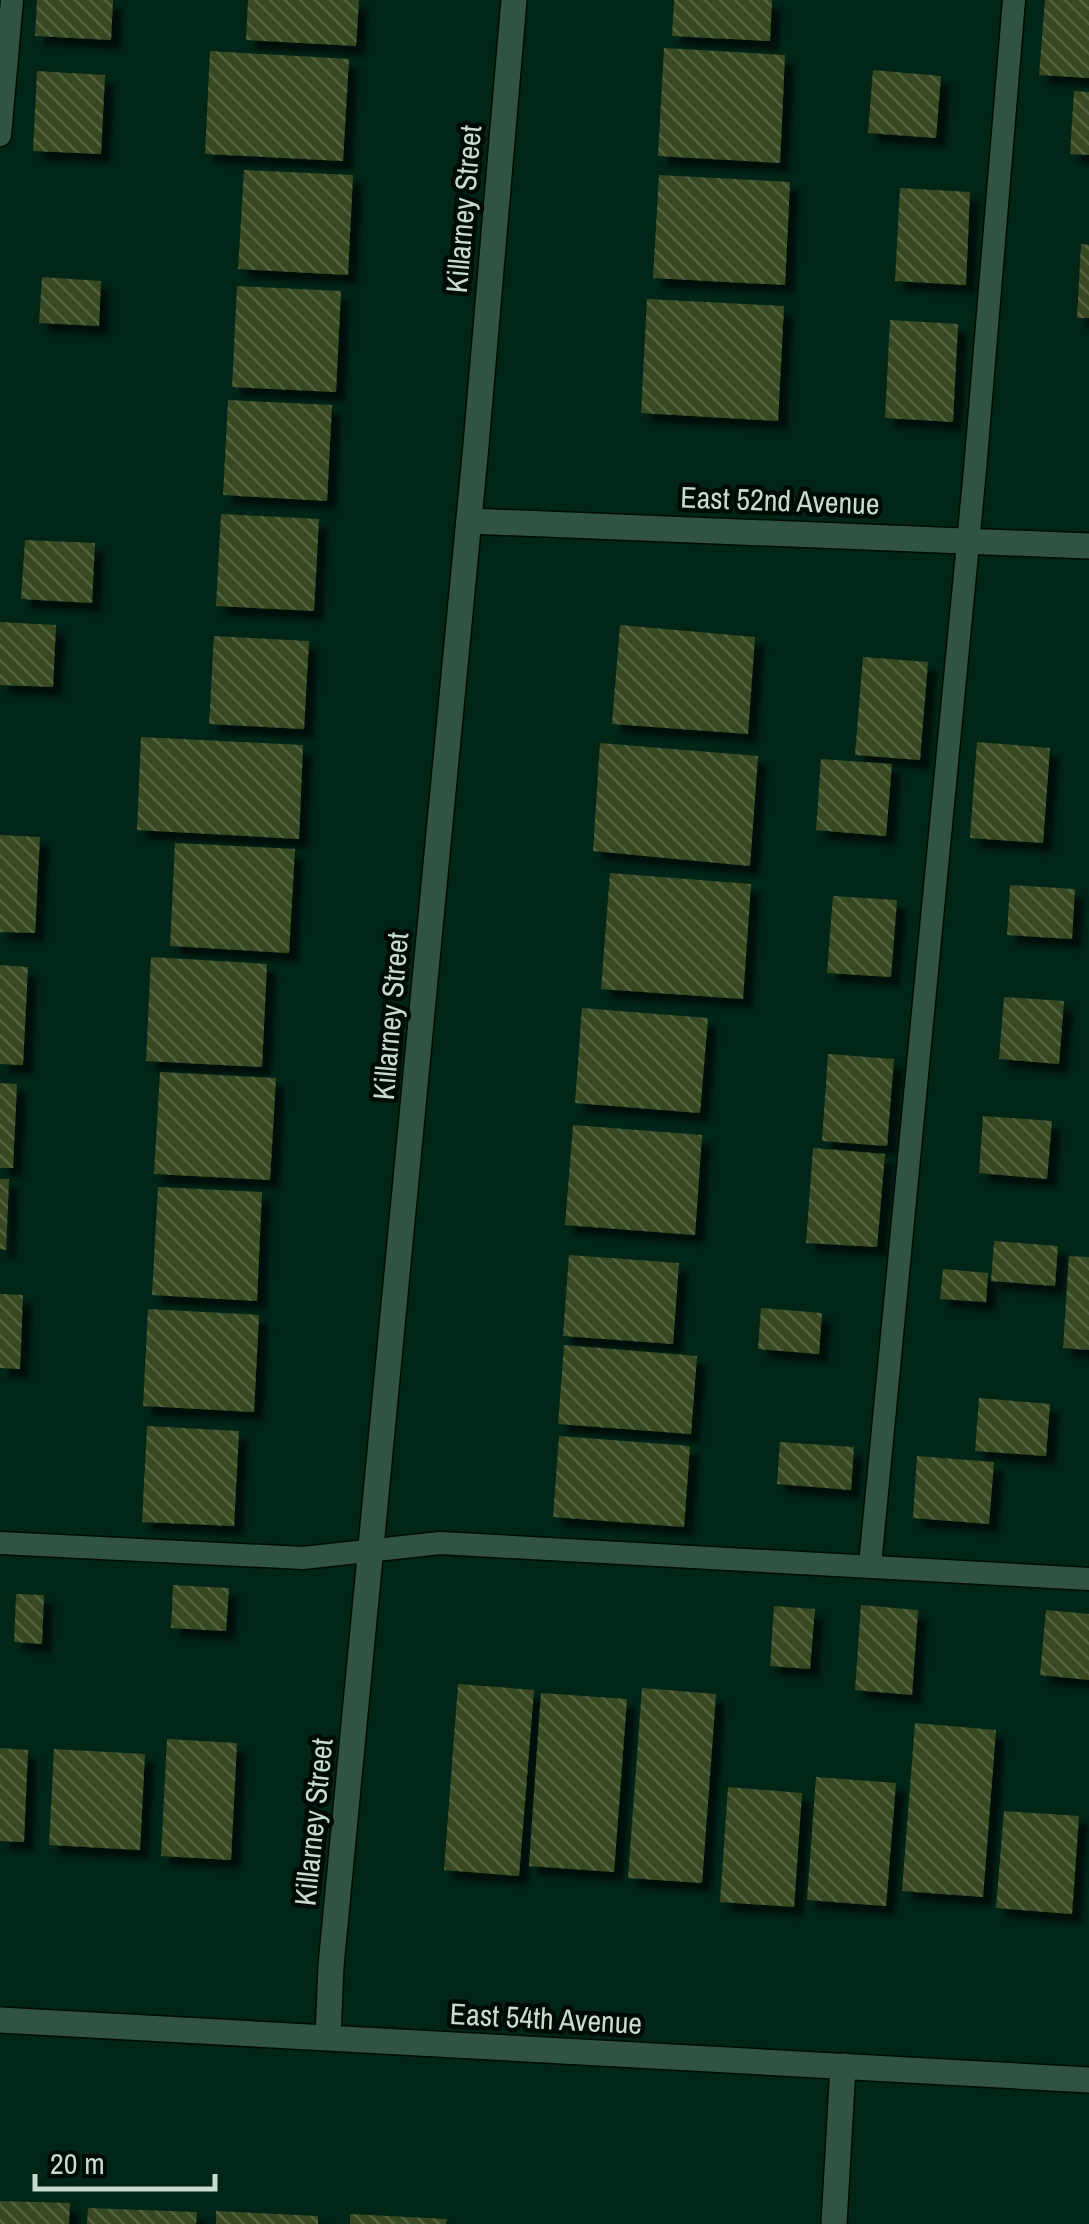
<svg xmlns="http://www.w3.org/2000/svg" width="1089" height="2224" viewBox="0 0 1089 2224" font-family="'Archivo Narrow',sans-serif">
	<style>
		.building { fill: url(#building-back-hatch); filter: url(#shadow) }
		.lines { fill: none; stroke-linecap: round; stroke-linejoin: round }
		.service-casing { stroke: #000d04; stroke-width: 25 }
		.minor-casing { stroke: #000d04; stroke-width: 28 }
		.tertiary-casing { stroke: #000d04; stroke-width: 28 }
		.service { stroke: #315343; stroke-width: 22 }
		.minor { stroke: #315343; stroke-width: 25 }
		.tertiary { stroke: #315343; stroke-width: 25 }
		.labels { text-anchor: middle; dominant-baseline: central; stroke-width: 9; stroke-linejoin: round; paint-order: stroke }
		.street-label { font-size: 30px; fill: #c8dbd1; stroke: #010b06 }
	</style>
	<defs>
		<pattern id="building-back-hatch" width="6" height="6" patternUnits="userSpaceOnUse" patternTransform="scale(2.5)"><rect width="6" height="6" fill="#384924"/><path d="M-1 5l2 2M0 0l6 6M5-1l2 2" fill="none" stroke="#536343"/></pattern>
		<filter id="shadow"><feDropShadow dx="9" dy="9" stdDeviation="2.5" flood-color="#0009"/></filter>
	</defs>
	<rect width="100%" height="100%" fill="#012517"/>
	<g class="building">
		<polygon points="37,0 113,0 111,40 35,36"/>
		<polygon points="248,0 359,0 356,46 246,40"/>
		<polygon points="674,0 772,0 770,41 672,36"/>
		<polygon points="1045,0 1089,0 1089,78 1039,75"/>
		<polygon points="664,48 785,55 780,163 658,156"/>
		<polygon points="210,51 349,59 343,161 205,154"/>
		<polygon points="873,70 941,76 936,138 868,133"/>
		<polygon points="37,71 105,75 101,154 33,151"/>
		<polygon points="1074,91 1089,92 1089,155 1070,154"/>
		<polygon points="244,170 353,175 348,275 238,269"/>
		<polygon points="659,175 790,182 785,285 653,278"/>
		<polygon points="900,188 970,192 966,285 895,281"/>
		<polygon points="1081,244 1089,245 1089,318 1077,318"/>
		<polygon points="42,277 101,281 99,326 39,323"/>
		<polygon points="237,286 341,291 336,392 232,387"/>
		<polygon points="647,299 784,306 778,421 641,413"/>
		<polygon points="890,320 958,324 953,422 885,418"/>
		<polygon points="228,400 332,405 327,501 223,495"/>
		<polygon points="221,514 319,519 314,611 216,606"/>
		<polygon points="25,540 95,543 92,603 21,599"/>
		<polygon points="0,622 56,625 53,687 0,685"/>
		<polygon points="620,625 755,637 748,734 612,724"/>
		<polygon points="214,636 309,641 304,729 209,724"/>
		<polygon points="863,657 928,662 920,760 855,755"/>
		<polygon points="141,737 303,745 299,839 137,830"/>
		<polygon points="977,742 1050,748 1043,843 970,838"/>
		<polygon points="600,743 758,756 750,866 593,851"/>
		<polygon points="821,759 892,764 886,836 816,830"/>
		<polygon points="0,835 40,837 35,933 0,932"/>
		<polygon points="175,843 295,849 289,953 170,946"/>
		<polygon points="610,873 751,884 743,999 601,989"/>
		<polygon points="1010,885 1075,889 1072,939 1007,935"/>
		<polygon points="833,896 897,900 891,977 827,973"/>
		<polygon points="151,957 267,964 262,1067 146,1061"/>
		<polygon points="0,965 28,967 23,1065 0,1064"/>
		<polygon points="1004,997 1064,1001 1059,1064 999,1059"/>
		<polygon points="582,1008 708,1018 700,1113 575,1103"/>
		<polygon points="828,1054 894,1059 887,1146 822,1141"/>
		<polygon points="160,1072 276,1078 270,1180 154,1174"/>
		<polygon points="0,1083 17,1084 13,1168 0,1168"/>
		<polygon points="983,1116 1052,1121 1047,1179 979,1173"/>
		<polygon points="573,1125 702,1135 695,1235 565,1225"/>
		<polygon points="813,1148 885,1154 877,1247 806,1243"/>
		<polygon points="0,1179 9,1179 6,1250 0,1249"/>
		<polygon points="158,1187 262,1192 257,1301 152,1295"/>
		<polygon points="994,1241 1058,1246 1055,1286 991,1281"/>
		<polygon points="569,1255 679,1263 673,1344 563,1336"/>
		<polygon points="1069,1256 1089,1257 1089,1350 1063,1348"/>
		<polygon points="943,1269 988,1273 986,1302 940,1299"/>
		<polygon points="0,1294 23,1295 20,1369 0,1368"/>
		<polygon points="761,1308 822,1313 819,1354 758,1349"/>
		<polygon points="148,1309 259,1315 254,1412 143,1406"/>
		<polygon points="564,1345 697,1356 691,1434 558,1424"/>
		<polygon points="979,1398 1050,1404 1046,1456 975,1451"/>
		<polygon points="147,1426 239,1431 234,1526 142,1522"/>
		<polygon points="559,1436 690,1446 684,1527 553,1517"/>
		<polygon points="780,1442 854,1447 851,1490 777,1484"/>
		<polygon points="917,1456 994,1462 989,1524 913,1518"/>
		<polygon points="173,1585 229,1588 226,1631 171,1628"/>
		<polygon points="16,1594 44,1595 42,1644 14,1642"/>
		<polygon points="861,1605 918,1610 912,1695 855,1690"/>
		<polygon points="774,1606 815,1609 810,1669 770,1666"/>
		<polygon points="1046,1610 1089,1614 1089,1680 1040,1675"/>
		<polygon points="458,1684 534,1690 519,1876 444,1870"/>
		<polygon points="642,1688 716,1694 702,1883 628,1878"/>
		<polygon points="541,1693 627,1699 614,1872 529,1866"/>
		<polygon points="915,1723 996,1730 983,1897 902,1891"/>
		<polygon points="167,1739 237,1743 231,1860 161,1856"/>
		<polygon points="0,1748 28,1750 24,1842 0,1841"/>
		<polygon points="54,1749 145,1754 140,1850 49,1845"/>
		<polygon points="816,1777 896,1783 886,1906 807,1900"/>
		<polygon points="728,1787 802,1793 794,1907 720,1902"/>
		<polygon points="1004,1811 1079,1816 1072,1914 996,1908"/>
		<polygon points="0,2201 70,2203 69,2224 0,2224"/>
		<polygon points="88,2208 197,2212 196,2224 87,2224"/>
		<polygon points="216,2211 318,2216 318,2224 216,2224"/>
		<polygon points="350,2214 447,2219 446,2224 350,2224"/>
	</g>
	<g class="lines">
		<defs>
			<g id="service">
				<polyline points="0,135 12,0"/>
				<polyline points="0,1543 303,1558 440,1543 1089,1579"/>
				<polyline points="870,1565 975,470 1014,0"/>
			</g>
			<g id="minor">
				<polyline points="469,521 1089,546"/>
				<polyline points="328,2037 331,1966 476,445 514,0"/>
				<polyline points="834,2224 843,2066"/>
			</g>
			<polyline id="tertiary" points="0,2020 1089,2080"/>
		</defs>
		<use href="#service" class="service-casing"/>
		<use href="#minor" class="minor-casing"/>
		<use href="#tertiary" class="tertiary-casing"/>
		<use href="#service" class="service"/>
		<use href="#minor" class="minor"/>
		<use href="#tertiary" class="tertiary"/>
	</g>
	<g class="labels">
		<g class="street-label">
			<text transform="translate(463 209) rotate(-85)">Killarney Street</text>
			<text transform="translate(780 500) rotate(2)">East 52nd Avenue</text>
			<text transform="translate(390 1016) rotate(-85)">Killarney Street</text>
			<text transform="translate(313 1822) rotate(-84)">Killarney Street</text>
			<text transform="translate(546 2018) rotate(3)">East 54th Avenue</text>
		</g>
	</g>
	<path d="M35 2174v15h180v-15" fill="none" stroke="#c8dbd1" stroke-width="5"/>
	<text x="50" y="2174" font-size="30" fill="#c8dbd1" stroke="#010b06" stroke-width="8" paint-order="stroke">20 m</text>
</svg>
